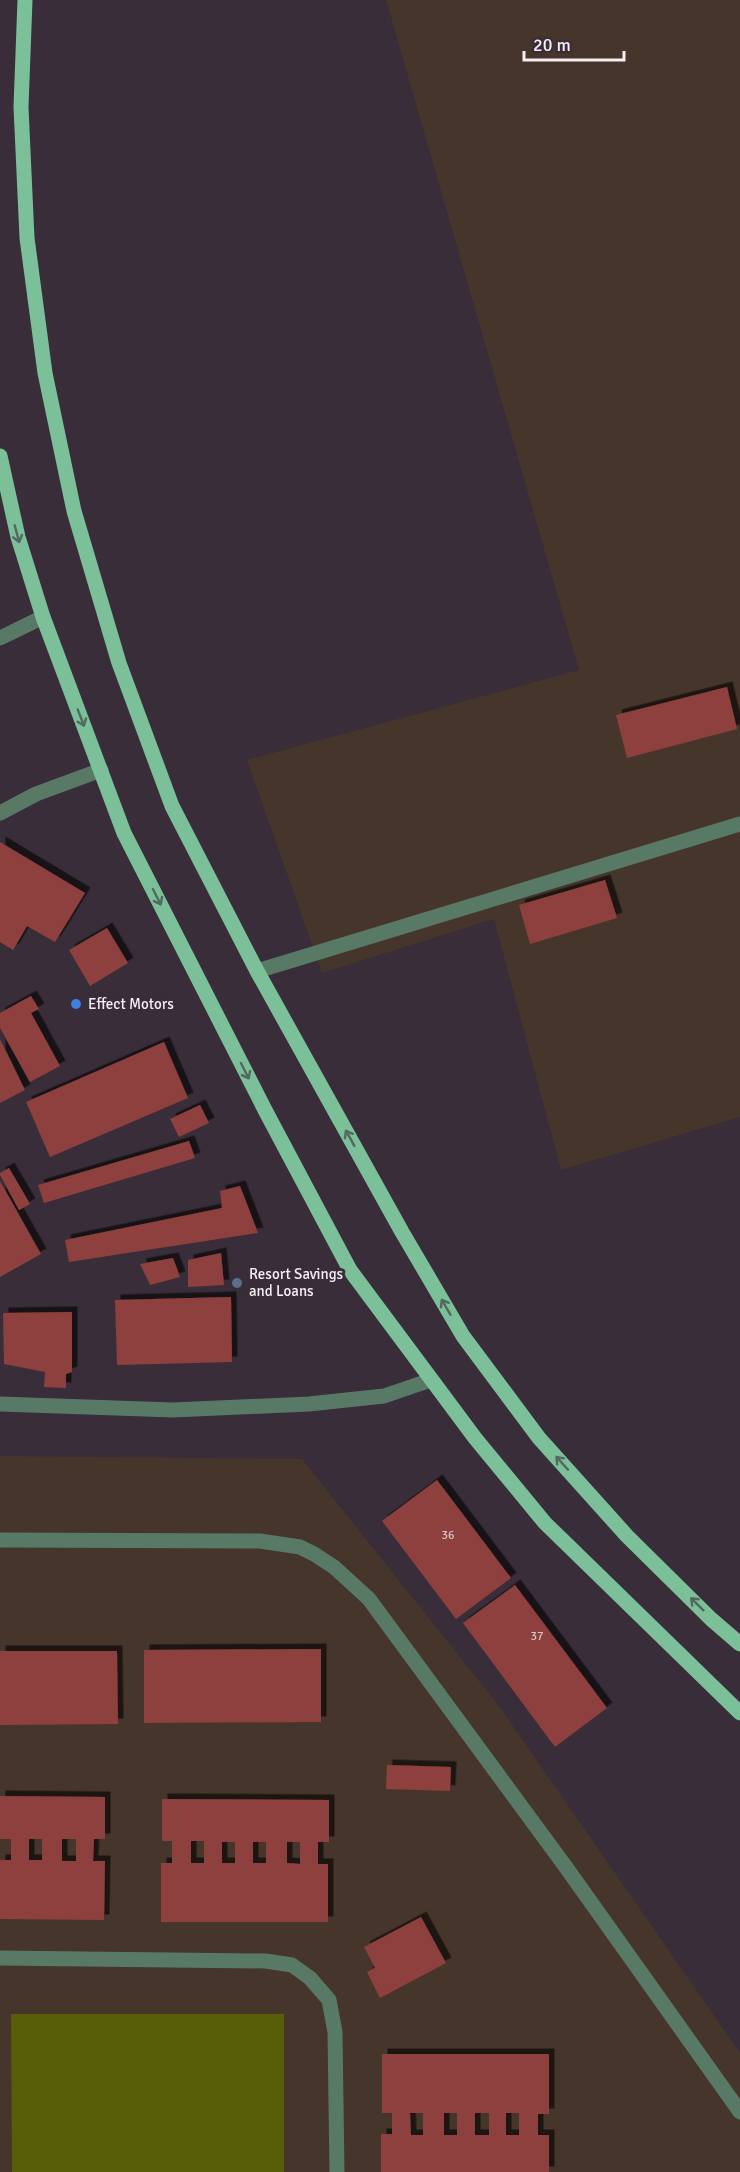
<svg xmlns="http://www.w3.org/2000/svg" width="740" height="2172" viewBox="0 0 740 2172" font-family="Signika,sans-serif">
	<style>
		.industrial { fill: #46352b }
		.green { fill: #585d07 }
		.building { fill: #8d403c; fill-rule: evenodd; filter: url(#shadow) }
		.lines { fill: none; stroke-linecap: round; stroke-linejoin: round }
		.minor { stroke: #587966; stroke-width: 15 }
		.major { stroke: #7bc099; stroke-width: 15 }
		.oneway { stroke: #53685f }
		.shop-dot { fill: #3f7fe0; stroke: #382d38; stroke-width: 2 }
		.service-dot { fill: #5c6f8a; stroke: #382d38; stroke-width: 2 }
		.labels { text-anchor: middle; dominant-baseline: central; stroke-width: 6; stroke-linejoin: round; paint-order: stroke }
		.number-label { font-size: 12px; fill: #dbc2c7 }
		.poi-label { font-size: 15px; fill: #f5eef5; stroke: #382d38; text-anchor: start }
	</style>
	<defs>
		<filter id="shadow"><feDropShadow dx="5.5" dy="-5.5" stdDeviation="0" flood-color="#0009"/></filter>
	</defs>
	<rect width="100%" height="100%" fill="#382d38"/>
	<g class="industrial">
		<polygon points="386,0 740,0 740,1117 561,1170 494,919 322,973 247,760 579,670"/>
		<polygon points="0,1456 302,1459 499,1706 740,2053 740,2172 0,2172"/>
	</g>
	<polygon class="green" points="11,2014 284,2014 284,2172 12,2172"/>
	<g class="building">
		<polygon points="727,687 737,729 627,758 616,715"/>
		<polygon points="0,842 85,893 55,942 27,926 13,950 0,942"/>
		<polygon points="605,880 617,918 530,944 519,905"/>
		<polygon points="107,928 128,963 90,986 69,950"/>
		<polygon points="31,996 39,1009 31,1013 60,1066 30,1082 0,1028 0,1013"/>
		<polygon points="0,1039 25,1090 0,1103"/>
		<polygon points="164,1042 188,1098 50,1157 26,1102"/>
		<polygon points="200,1105 209,1123 179,1137 170,1119"/>
		<polygon points="189,1141 195,1158 44,1203 38,1185"/>
		<polygon points="9,1168 30,1204 19,1210 0,1175 0,1173"/>
		<polygon points="0,1181 41,1254 0,1277"/>
		<polygon points="240,1186 258,1233 69,1262 65,1240 222,1208 220,1191"/>
		<polygon points="221,1253 224,1285 188,1287 188,1260"/>
		<polygon points="173,1258 180,1277 150,1285 140,1264"/>
		<polygon points="231,1297 232,1362 117,1365 115,1300"/>
		<polygon points="72,1312 72,1372 66,1374 66,1388 44,1387 45,1372 4,1364 3,1313"/>
		<polygon points="437,1480 511,1578 456,1619 382,1521"/>
		<polygon points="515,1585 607,1708 555,1747 463,1623"/>
		<polygon points="321,1649 321,1722 144,1723 144,1650"/>
		<polygon points="0,1651 117,1651 118,1724 0,1725"/>
		<polygon points="387,1765 451,1767 450,1791 386,1789"/>
		<path d="M 0,1796 L 105,1797 L 105,1839 L 94,1839 L 93,1861 L 105,1861 L 104,1920 L 0,1919 L 0,1860 L 11,1860 L 11,1839 L 0,1839 ZM 29,1839 L 42,1839 L 42,1860 L 29,1860 ZM 62,1839 L 76,1839 L 76,1861 L 62,1861 Z"/>
		<path d="M 162,1799 L 329,1800 L 329,1842 L 318,1842 L 318,1864 L 328,1864 L 328,1922 L 161,1922 L 161,1863 L 172,1863 L 172,1841 L 162,1841 ZM 191,1841 L 204,1841 L 204,1863 L 191,1863 ZM 222,1842 L 235,1842 L 235,1863 L 222,1863 ZM 253,1842 L 266,1842 L 266,1863 L 253,1863 ZM 287,1842 L 300,1842 L 300,1864 L 287,1863 Z"/>
		<polygon points="421,1917 446,1963 380,1998 367,1972 375,1968 364,1947"/>
		<path d="M 382,2054 L 549,2054 L 549,2114 L 538,2114 L 538,2135 L 549,2135 L 549,2172 L 381,2172 L 381,2134 L 392,2134 L 392,2113 L 382,2113 ZM 410,2113 L 423,2113 L 423,2135 L 411,2135 ZM 444,2113 L 457,2113 L 457,2135 L 444,2135 ZM 475,2113 L 489,2113 L 489,2135 L 475,2135 ZM 506,2113 L 519,2113 L 519,2135 L 506,2135 Z"/>
	</g>
	<g class="lines">
		<g class="minor">
			<polyline points="0,638 43,617"/>
			<polyline points="0,813 36,794 101,770"/>
			<polyline points="257,971 740,824"/>
			<polyline points="0,1404 173,1410 309,1404 384,1396 431,1380"/>
			<polyline points="0,1540 260,1541 300,1547 314,1554 334,1567 369,1599 568,1870 740,2112"/>
			<polyline points="0,1958 266,1961 292,1965 310,1978 329,2000 335,2032 337,2172"/>
		</g>
		<g class="major">
			<polyline points="25,0 21,107 27,238 45,373 74,511 119,663 172,806 257,971 402,1232 463,1336 539,1438 627,1536 711,1619 740,1644"/>
			<polyline points="0,456 18,537 43,617 124,833 265,1110 350,1270 475,1438 545,1523 740,1713"/>
		</g>
	</g>
	<defs><path id="oneway-shaft" d="M-6 0H5M1.5-3L5.5 0L1.5 3" fill="none" stroke-width="1.6" stroke-linecap="round" stroke-linejoin="round" transform="scale(1.5)"/></defs>
	<g class="oneway">
		<use href="#oneway-shaft" transform="translate(17 534) rotate(75)"/>
		<use href="#oneway-shaft" transform="translate(81 718) rotate(69)"/>
		<use href="#oneway-shaft" transform="translate(157 897) rotate(63)"/>
		<use href="#oneway-shaft" transform="translate(245 1071) rotate(63)"/>
		<use href="#oneway-shaft" transform="translate(350 1138) rotate(-119)"/>
		<use href="#oneway-shaft" transform="translate(446 1307) rotate(-120)"/>
		<use href="#oneway-shaft" transform="translate(562 1463) rotate(-132)"/>
		<use href="#oneway-shaft" transform="translate(697 1604) rotate(-135)"/>
	</g>
	<circle class="shop-dot" cx="76" cy="1004" r="6"/>
	<circle class="service-dot" cx="237" cy="1283" r="6"/>
	<g class="labels">
		<g class="number-label">
			<text x="448" y="1535">36</text>
			<text x="537" y="1636">37</text>
		</g>
		<g class="poi-label">
			<text x="88" y="1004">Effect Motors</text>
			<text x="249" y="1274">Resort Savings<tspan x="249" dy="17">and Loans</tspan></text>
		</g>
	</g>
	<path d="M524 51v9h100v-9" fill="none" stroke="#f5eef5" stroke-width="3"/>
	<text x="533" y="51" font-size="18" fill="#f5eef5" stroke="#382d38" stroke-width="4.5" paint-order="stroke">20 m</text>
</svg>
